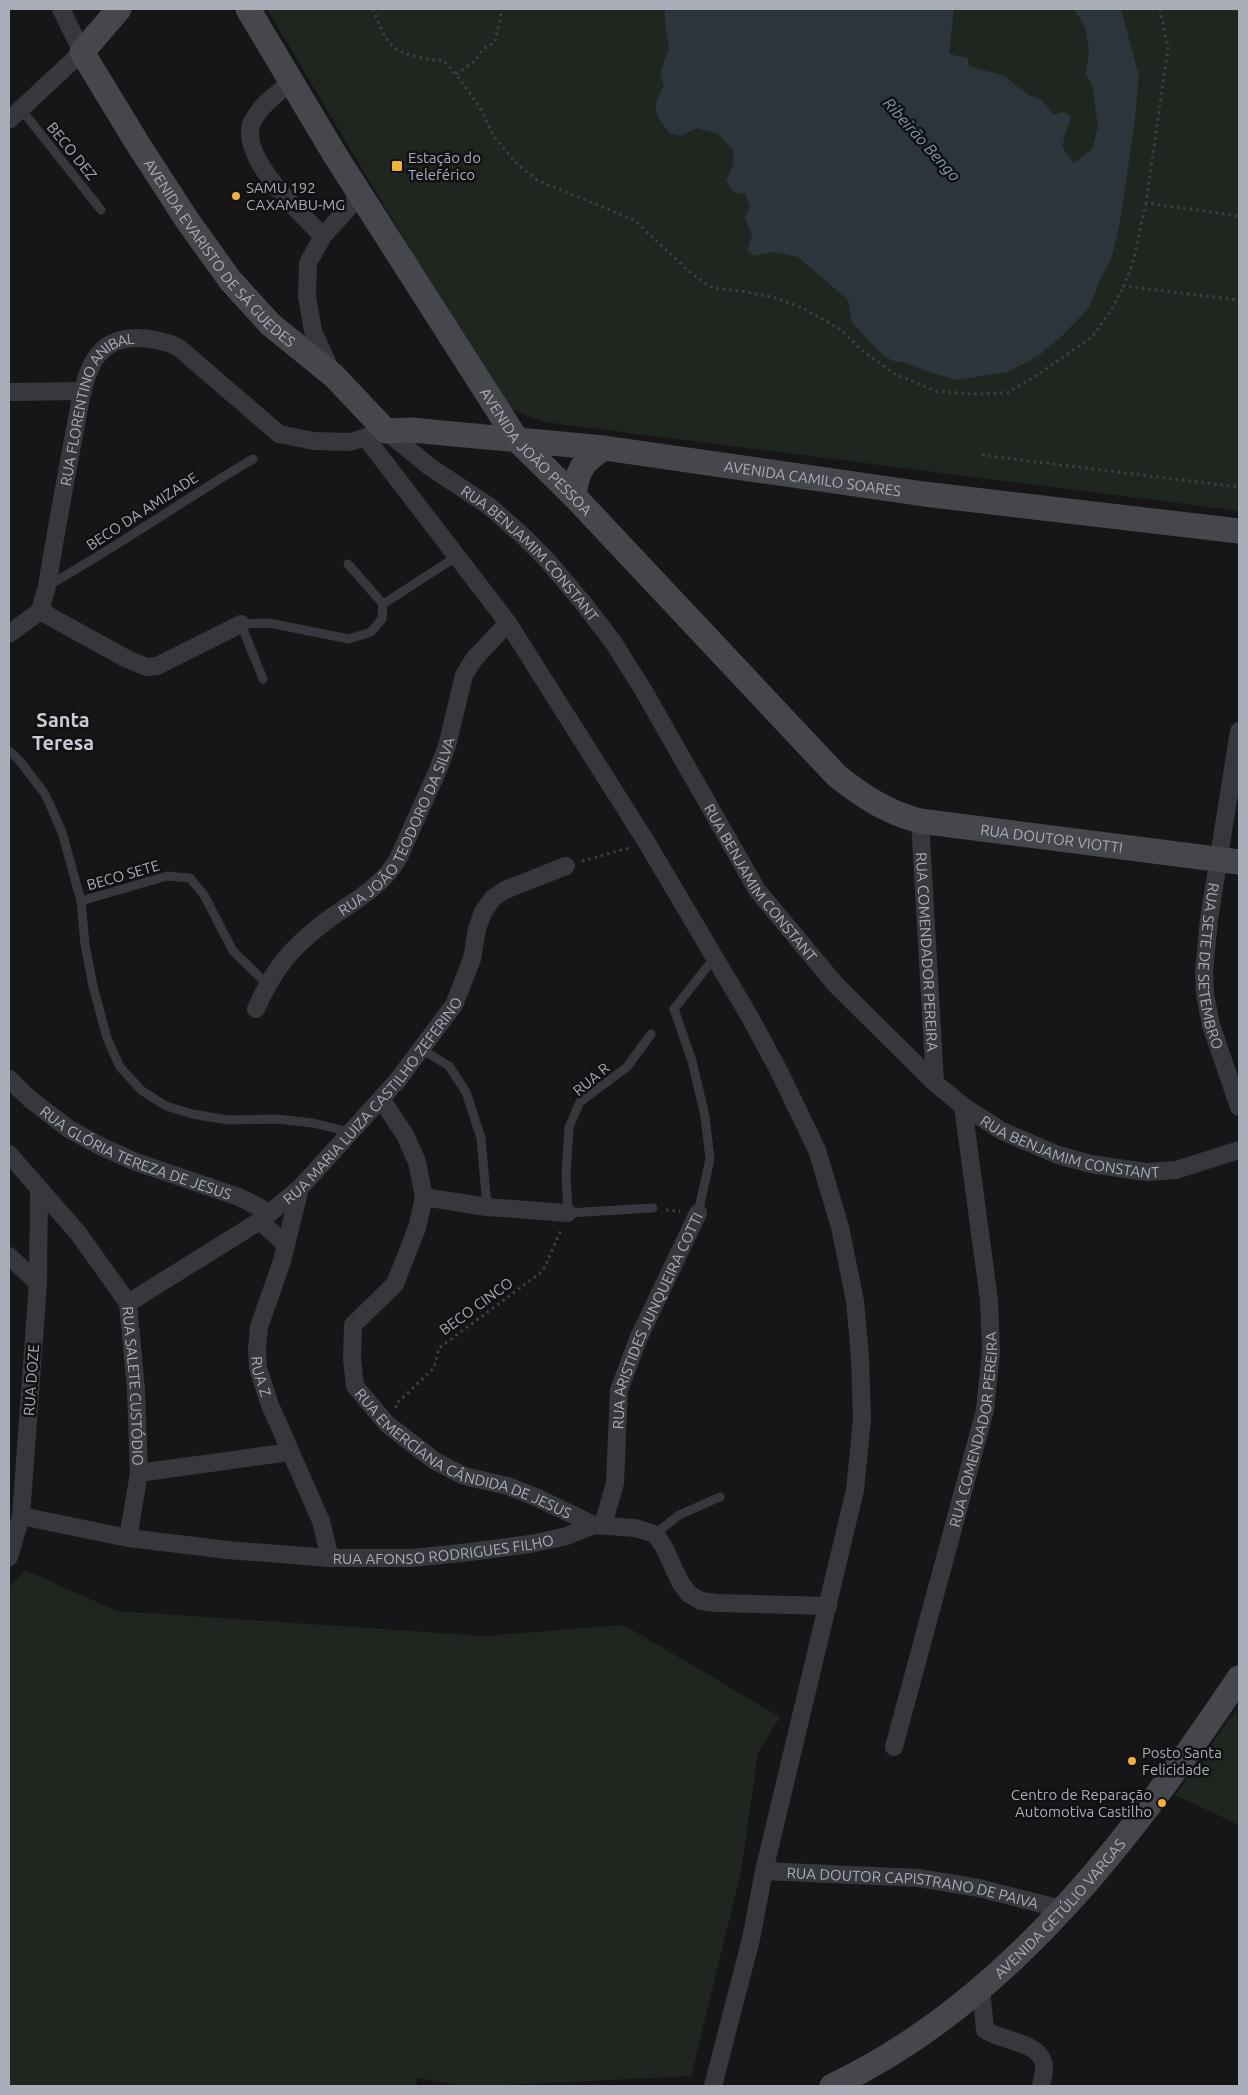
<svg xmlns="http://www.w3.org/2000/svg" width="1248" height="2095" viewBox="0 0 1248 2095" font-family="Ubuntu,sans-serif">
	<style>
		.green { fill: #1e261f }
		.water { fill: #2c353c }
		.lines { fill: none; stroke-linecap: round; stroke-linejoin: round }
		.path { stroke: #3d3f44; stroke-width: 3; stroke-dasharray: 2.5 4; stroke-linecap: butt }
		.lane { stroke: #37383d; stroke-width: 9 }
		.street { stroke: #37383d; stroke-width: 18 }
		.secondary { stroke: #45474d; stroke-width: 25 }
		.poi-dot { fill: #f2b134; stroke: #111113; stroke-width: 2 }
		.labels { text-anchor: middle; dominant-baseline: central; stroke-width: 5; stroke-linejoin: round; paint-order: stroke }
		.street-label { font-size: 15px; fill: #a8adb8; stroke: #111113 }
		.poi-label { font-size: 15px; fill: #a8adb8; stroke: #111113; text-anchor: start }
		.water-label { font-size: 16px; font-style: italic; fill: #7f9bb3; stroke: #111113 }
		.district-label { font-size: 20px; font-weight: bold; fill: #c9ccd4; stroke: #111113 }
	</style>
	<rect width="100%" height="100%" fill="#161618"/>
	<g class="green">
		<polygon points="267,9 1239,9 1239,511 544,422 504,407"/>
		<polygon points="25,1570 117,1611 485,1636 624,1625 780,1717 758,1753 741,1872 691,2076 486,2086 464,2086 418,2078 416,2086 9,2086 9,1588"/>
		<polygon points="1237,1709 1239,1747 1239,1825 1175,1795"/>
	</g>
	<path class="water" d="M 665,9 L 954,9 L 949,54 L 968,58 L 969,66 L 1004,76 L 1030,96 L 1040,99 L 1054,115 L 1062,112 L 1071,115 L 1062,147 L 1074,163 L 1092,149 L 1098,127 L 1092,85 L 1086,75 L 1089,50 L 1085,27 L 1074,9 L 1121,9 L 1139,76 L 1134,128 L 1119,227 L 1111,260 L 1100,280 L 1089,308 L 1064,334 L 1041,354 L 1008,372 L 956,380 L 923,370 L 907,363 L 893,361 L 884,356 L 852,323 L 848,300 L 798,257 L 773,252 L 754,256 L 747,251 L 752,235 L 745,218 L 750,206 L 745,194 L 733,192 L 726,180 L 733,165 L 733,150 L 718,134 L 697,128 L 682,136 L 669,133 C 654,112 651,108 664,86 L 660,74 L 669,48 L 665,23 Z"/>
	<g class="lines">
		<g class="path">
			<path d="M 373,9 C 378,21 383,38 394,47 C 405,56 430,60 444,61 L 456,74 L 479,106 L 495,138 L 518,165 L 537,180 L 634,220 L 692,274 L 713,288 L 741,291 L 776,298 L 803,308 L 840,329 L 863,351 L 895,374 L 936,391 L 971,394 L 1007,393 L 1037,375 L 1092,337 L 1111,310 L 1124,286"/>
			<polyline points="1160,9 1168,48 1146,203 1239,216"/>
			<polyline points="456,74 475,61 483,49 495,42 502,9"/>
			<polyline points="1146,203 1133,262 1124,286 1239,300"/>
			<polyline points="982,455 1239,487"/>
			<polyline points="582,861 629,848"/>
			<polyline points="666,1210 680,1211"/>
			<polyline points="396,1408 396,1404 434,1368 439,1348 543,1271 561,1230"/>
		</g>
		<g class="lane">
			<polyline points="21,109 101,210"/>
			<polyline points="348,564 383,604"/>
			<path d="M 47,586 C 117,547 183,500 253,459"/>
			<polyline points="263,679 241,624 269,623 349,639 371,632 382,619 383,604 456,557"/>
			<polyline points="9,751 19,760 45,794 62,832 81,901 85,944 93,986 107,1038 120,1067 141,1090 166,1106 192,1114 228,1120 276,1119 313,1123 350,1132"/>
			<polyline points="81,901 167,876 190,878 204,895 233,951 267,984"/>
			<polyline points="651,1034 627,1067 580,1102 569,1127 566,1174 568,1213 653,1208"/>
			<polyline points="421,1049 449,1066 466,1092 481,1138 487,1207"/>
			<polyline points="698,1213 710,1159 705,1116 692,1061 674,1009 715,957"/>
			<polyline points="655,1534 679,1515 720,1497"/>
		</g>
		<g class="street">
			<path d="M 291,82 C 277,94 262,104 253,120 C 235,154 301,214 323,236"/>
			<polyline points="9,120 82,52 61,9"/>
			<polyline points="331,371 313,331 307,297 308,263 323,236 360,195"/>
			<polyline points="9,392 83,391"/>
			<polyline points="366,438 508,623 647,843 751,1019 779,1071 817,1150 840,1227 855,1301 860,1357 862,1420 855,1490 764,1871 751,1939 713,2086"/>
			<polyline points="40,611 127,659 147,667 157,666 241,624"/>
			<path id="s1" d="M 9,634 L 40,611 L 47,586 C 55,537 64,488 73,440 C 78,416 82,379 95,359 C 114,330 152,336 178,347 L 279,434 L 314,441 L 350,442 L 386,431 L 430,467 L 489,506 L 522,535 L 547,560 L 584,604 L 613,642 L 645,693 L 757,890 L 836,985 L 935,1083 L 963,1106 L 1002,1131 L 1058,1155 L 1091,1164 L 1146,1172 L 1176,1170 L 1239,1150"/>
			<path id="s2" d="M 1239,731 L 1209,919 L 1204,971 L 1205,994 L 1211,1025 L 1239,1107"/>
			<path id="s3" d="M 920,821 L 935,1083"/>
			<path id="s4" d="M 256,1009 C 274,968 291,948 326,921 C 352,902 381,888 398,859 L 437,772 L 447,746 L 464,675 L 474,659 L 508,623"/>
			<path id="s5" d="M 9,1079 L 31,1100 L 69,1129 L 102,1147 L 136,1162 L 239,1197 L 270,1213"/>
			<path id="s6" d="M 382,1100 L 405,1135 L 417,1162 L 424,1197 L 417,1228 L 395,1284 L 353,1325 L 352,1359 L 355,1386 L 387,1424 L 435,1461 L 464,1476 L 508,1486 L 538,1498 L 594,1525"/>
			<path id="s7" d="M 9,1154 L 78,1233 L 128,1303 L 136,1390 L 139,1473 L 128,1538"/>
			<path id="s8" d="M 300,1188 L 282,1261 L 259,1327 L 257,1349 L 258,1368 L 270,1405 L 321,1521 L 330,1558"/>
			<polyline points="424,1197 487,1207 568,1213"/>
			<polyline points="260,1221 286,1245"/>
			<polyline points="9,1256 38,1283 21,1516 9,1557"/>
			<polyline points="38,1283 39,1189"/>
			<path id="s9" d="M 128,1303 L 260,1221 L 300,1188 L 397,1081 L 454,1005 L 472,959 L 477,929 L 483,912 L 493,898 L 505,890 L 566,866"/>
			<polyline points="139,1473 290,1452"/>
			<path id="s10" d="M 21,1516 L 128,1538 L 228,1550 L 330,1558 L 412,1558 L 470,1552 L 530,1544 L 567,1536 L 594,1525 L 635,1528 L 655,1534 L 664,1547 L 680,1582 L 689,1594 L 701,1601 L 717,1603 L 828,1606"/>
			<path id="s11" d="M 603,1525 L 615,1483 L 619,1390 L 639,1337 L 698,1213"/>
			<path id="s12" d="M 894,1747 L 985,1410 L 991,1352 L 989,1300 L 963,1106"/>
			<path id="s13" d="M 764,1871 L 919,1878 L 979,1888 L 1061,1909"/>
			<path d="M 981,1988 L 985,2030 C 1003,2042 1041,2041 1044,2066 C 1045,2072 1042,2080 1041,2086"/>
		</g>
		<g class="secondary">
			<path id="s14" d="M 119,9 L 82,52 L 136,141 L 187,220 L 230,280 L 270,324 L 334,376 L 386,431 L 411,430 L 604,448 L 924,494 L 1239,531"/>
			<path id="s15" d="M 248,9 L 335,155 L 517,440 L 574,496 L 837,776 C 864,797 886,812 920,821 L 1239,862"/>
			<path d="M 574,496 C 577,470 582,462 604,448"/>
			<path id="s16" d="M 832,2086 C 1008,2003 1133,1836 1239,1678"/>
		</g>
	</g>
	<g class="poi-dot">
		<rect x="391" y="160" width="12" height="12" rx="2.5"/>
		<circle cx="236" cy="196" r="5"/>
		<circle cx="1132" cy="1761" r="5"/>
		<circle cx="1162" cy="1803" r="5"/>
	</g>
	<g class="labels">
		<g class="street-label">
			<text transform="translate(72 151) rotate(51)">BECO DEZ</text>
			<text stroke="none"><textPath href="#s14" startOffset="301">AVENIDA EVARISTO DE SÁ GUEDES</textPath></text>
			<text stroke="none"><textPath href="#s1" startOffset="255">RUA FLORENTINO ANIBAL</textPath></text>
			<text stroke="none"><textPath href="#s15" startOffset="529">AVENIDA JOÃO PESSOA</textPath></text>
			<text stroke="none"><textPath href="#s14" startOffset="976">AVENIDA CAMILO SOARES</textPath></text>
			<text transform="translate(142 511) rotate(-33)">BECO DA AMIZADE</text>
			<text stroke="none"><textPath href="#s1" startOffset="821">RUA BENJAMIM CONSTANT</textPath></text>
			<text stroke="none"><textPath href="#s4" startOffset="236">RUA JOÃO TEODORO DA SILVA</textPath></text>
			<text stroke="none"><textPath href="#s15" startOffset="1200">RUA DOUTOR VIOTTI</textPath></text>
			<text transform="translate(123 875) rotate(-16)">BECO SETE</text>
			<text stroke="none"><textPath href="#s1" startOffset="1226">RUA BENJAMIM CONSTANT</textPath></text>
			<text stroke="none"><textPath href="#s3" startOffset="131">RUA COMENDADOR PEREIRA</textPath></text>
			<text stroke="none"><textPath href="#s2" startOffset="238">RUA SETE DE SETEMBRO</textPath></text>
			<text transform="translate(591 1079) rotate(-40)">RUA R</text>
			<text stroke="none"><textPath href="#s9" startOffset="321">RUA MARIA LUIZA CASTILHO ZEFERINO</textPath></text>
			<text stroke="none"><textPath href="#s1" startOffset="1646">RUA BENJAMIM CONSTANT</textPath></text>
			<text stroke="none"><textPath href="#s5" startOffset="149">RUA GLÓRIA TEREZA DE JESUS</textPath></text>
			<text transform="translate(476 1306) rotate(-36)">BECO CINCO</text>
			<text stroke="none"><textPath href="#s11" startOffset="214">RUA ARISTIDES JUNQUEIRA COTTI</textPath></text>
			<text stroke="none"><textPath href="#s8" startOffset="195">RUA Z</textPath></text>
			<text transform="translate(31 1380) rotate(-86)">RUA DOZE</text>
			<text stroke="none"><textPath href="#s7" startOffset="274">RUA SALETE CUSTÓDIO</textPath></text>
			<text stroke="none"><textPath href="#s12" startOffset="328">RUA COMENDADOR PEREIRA</textPath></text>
			<text stroke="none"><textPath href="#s6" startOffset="450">RUA EMERCÍANA CÂNDIDA DE JESUS</textPath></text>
			<text stroke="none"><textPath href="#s10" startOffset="426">RUA AFONSO RODRIGUES FILHO</textPath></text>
			<text stroke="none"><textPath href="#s13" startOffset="150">RUA DOUTOR CAPISTRANO DE PAIVA</textPath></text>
			<text stroke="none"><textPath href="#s16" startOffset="291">AVENIDA GETÚLIO VARGAS</textPath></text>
		</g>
		<g class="poi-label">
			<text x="408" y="157">Estação do<tspan x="408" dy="17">Teleférico</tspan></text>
			<text x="246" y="187">SAMU 192<tspan x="246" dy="17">CAXAMBU-MG</tspan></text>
			<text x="1142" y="1752">Posto Santa<tspan x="1142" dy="17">Felicidade</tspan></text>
			<text x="1152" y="1794" text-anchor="end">Centro de Reparação<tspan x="1152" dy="17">Automotiva Castilho</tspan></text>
		</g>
		<g class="water-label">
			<text transform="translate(922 139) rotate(48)">Ribeirão Bengo</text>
		</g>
		<g class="district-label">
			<text x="63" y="719">Santa<tspan x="63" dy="23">Teresa</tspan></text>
		</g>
	</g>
	<rect width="1248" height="2095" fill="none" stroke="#a8adb8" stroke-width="20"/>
</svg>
